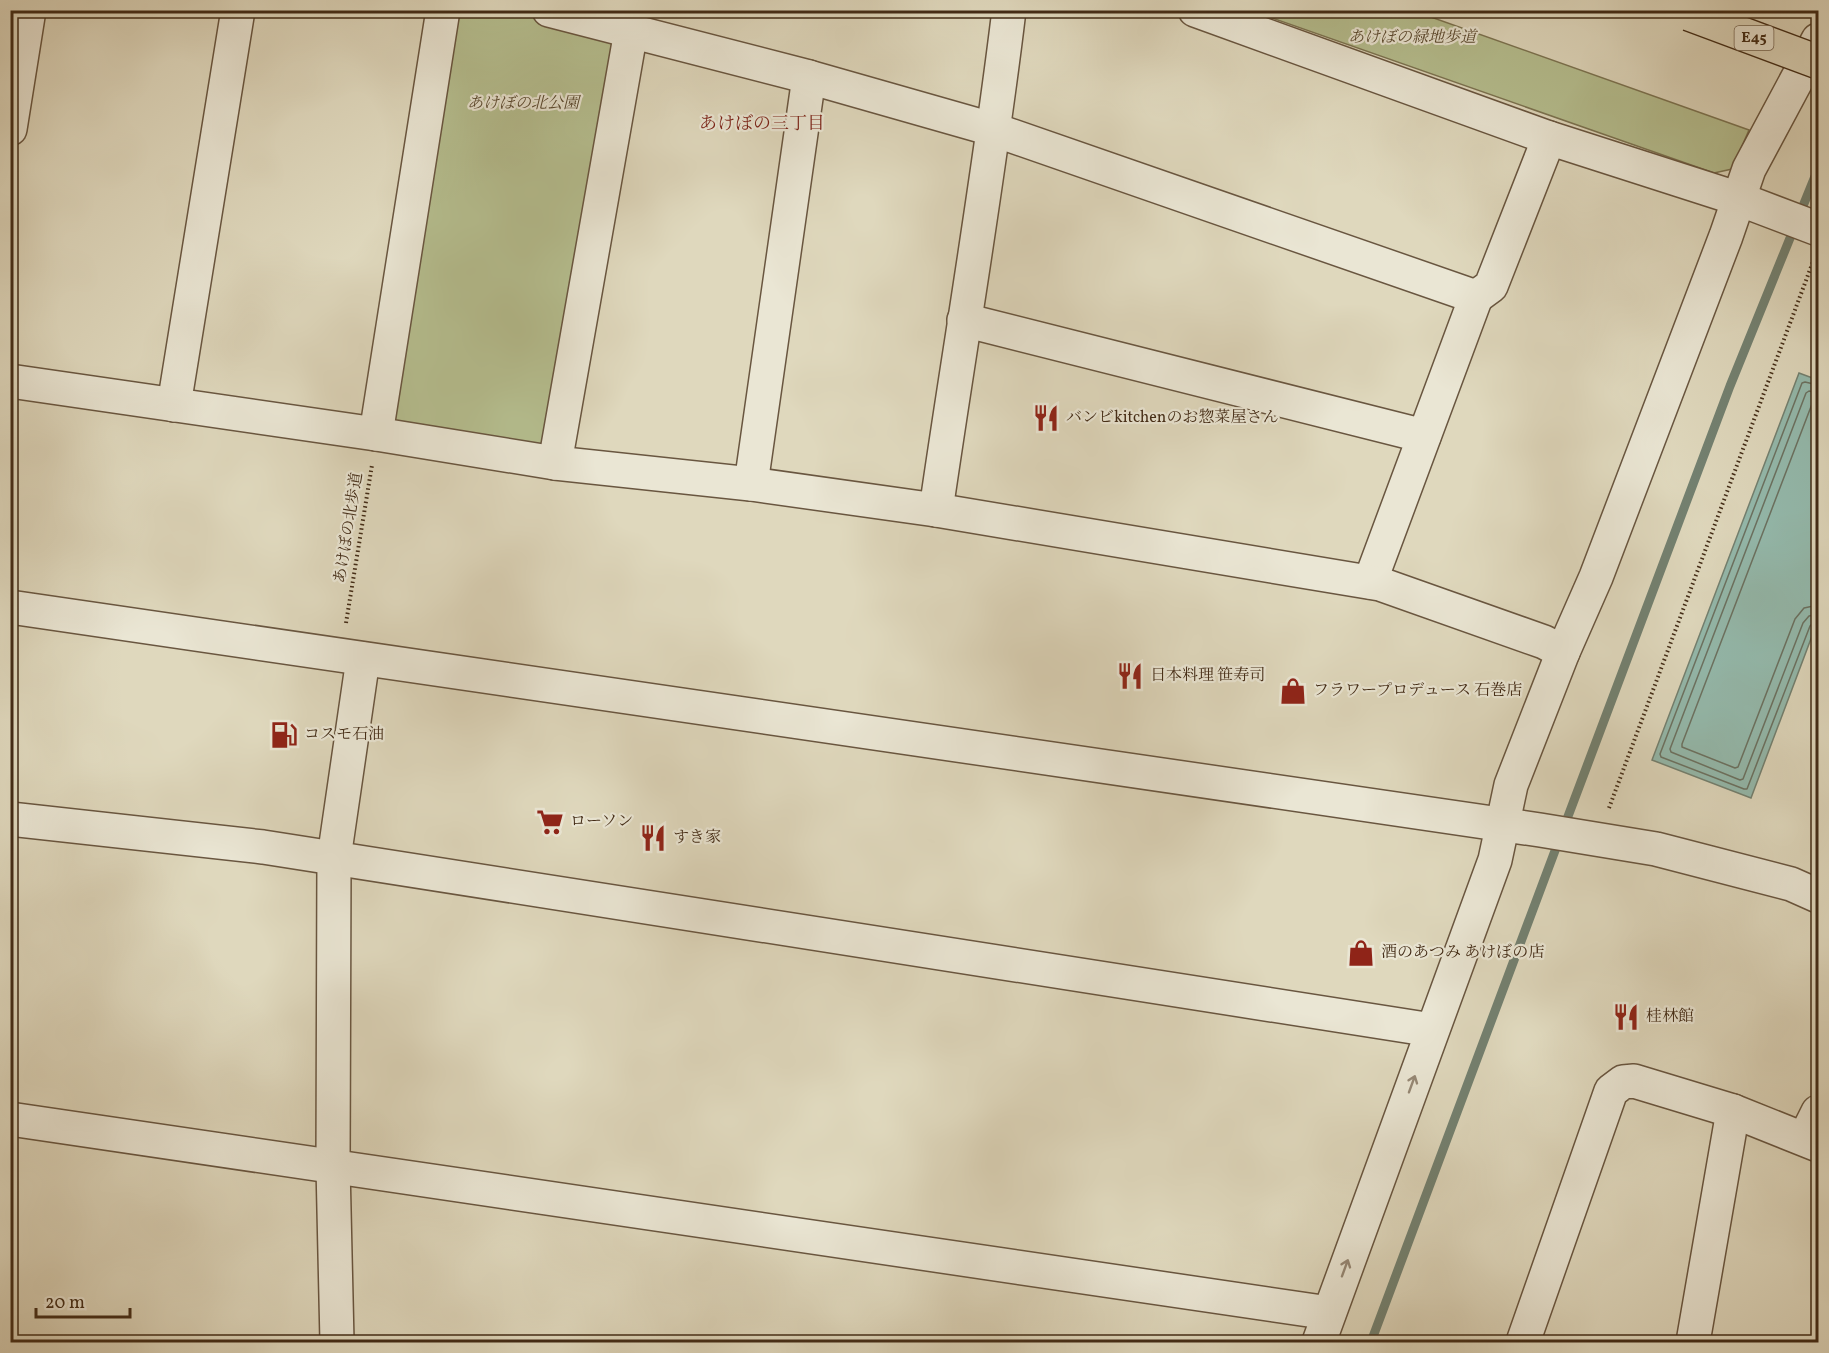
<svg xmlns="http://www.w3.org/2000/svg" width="1829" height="1353" viewBox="0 0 1829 1353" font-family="Vollkorn,'Noto Serif JP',serif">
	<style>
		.green { fill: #b5be8f; stroke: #7c7452; stroke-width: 1.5 }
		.water { fill: #94baad; stroke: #738171; stroke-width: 1.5 }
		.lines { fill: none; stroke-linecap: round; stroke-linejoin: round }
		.shore { stroke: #6b7262; stroke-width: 1.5 }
		.stream { stroke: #738171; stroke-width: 9 }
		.minor-casing { stroke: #695640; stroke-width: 36 }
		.path { stroke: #422b16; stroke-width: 4; stroke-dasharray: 1.5 3; stroke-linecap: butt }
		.minor { stroke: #eae6d4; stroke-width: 33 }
		.highway-bridge-casing { stroke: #422b16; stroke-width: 36; stroke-linecap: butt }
		.highway-bridge { stroke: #dfd8bd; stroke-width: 33 }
		.oneway { stroke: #968875 }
		.labels { text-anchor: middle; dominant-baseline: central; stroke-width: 4.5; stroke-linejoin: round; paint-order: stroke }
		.shield { fill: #eae6d4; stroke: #74634f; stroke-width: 1.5 }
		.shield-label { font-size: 15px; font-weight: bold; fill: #422b16 }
		.park-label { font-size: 16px; font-style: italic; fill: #59482e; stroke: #eae6d4 }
		.poi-label { font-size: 16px; fill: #422b16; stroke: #eae6d4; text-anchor: start }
		.street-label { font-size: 16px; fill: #422b16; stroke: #eae6d4 }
		.neighbourhood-label { font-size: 18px; fill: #7a1f14; stroke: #eae6d4 }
	</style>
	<rect width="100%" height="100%" fill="#dfd8bd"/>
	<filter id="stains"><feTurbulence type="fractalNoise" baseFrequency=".00333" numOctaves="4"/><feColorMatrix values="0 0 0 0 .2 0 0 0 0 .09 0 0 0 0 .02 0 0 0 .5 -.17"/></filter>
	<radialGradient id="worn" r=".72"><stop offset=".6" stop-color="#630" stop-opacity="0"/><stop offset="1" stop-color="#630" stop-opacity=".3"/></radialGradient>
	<g class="green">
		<polygon points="443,11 549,11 631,31 555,463 377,434"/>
		<polygon points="1252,11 1414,11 1749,130 1732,169 1714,173"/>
	</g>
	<polygon class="water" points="1799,373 1818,380 1818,620 1751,798 1652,760"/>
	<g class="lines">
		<g class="shore">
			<polyline points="1818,385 1805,382 1802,383 1660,754 1661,757 1744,789 1747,789 1810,626 1814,622 1818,621"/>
			<polyline points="1818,393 1809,391 1806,393 1670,749 1671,752 1740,780 1743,779 1803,623 1809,616 1818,614"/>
			<polyline points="1818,402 1812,404 1682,744 1682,747 1735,768 1738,767 1795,619 1804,608 1818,605"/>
		</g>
		<g class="stream">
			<polyline points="1564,827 1730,386 1818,169"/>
			<polyline points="1371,1342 1559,840"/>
		</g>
		<defs>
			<g id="minor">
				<polyline points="549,10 809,77 995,130 1476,297 1370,582"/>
				<polyline points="1195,10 1549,138 1739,199 1818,229"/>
				<polyline points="10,129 29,10"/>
				<polyline points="1476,297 1491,286 1549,138"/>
				<polyline points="964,320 1424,436"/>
				<polyline points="10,381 376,434 555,463 751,484 936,510 1380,584 1544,642 1563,652"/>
				<polyline points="174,405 238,10"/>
				<polyline points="376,434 443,10"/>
				<polyline points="555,463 631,31"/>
				<polyline points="751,484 809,77"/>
				<path d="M 936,510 C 960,344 989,178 1009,10"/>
				<polyline points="10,607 1540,830 1656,849 1791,884 1818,896"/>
				<polyline points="10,819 263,847 1432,1030"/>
				<polyline points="10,1119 1329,1313"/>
				<polyline points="1805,1138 1818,1112"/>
				<polyline points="337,1342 333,1166 334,858 363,659"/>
				<polyline points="1319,1342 1495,860 1511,785 1563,652 1596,577 1726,236 1749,169 1818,40"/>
				<polyline points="1523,1342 1611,1091 1623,1082 1634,1081 1733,1111 1818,1145"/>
				<polyline points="1693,1342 1733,1111"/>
			</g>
		</defs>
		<use href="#minor" class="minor-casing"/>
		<g class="path">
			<polyline points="346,623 372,465"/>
			<polyline points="1609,808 1814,259"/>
		</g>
		<use href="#minor" class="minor"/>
		<defs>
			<polyline id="highway-bridge" points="1689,14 1818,62"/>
		</defs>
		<use href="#highway-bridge" class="highway-bridge-casing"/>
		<use href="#highway-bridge" class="highway-bridge"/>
	</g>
	<defs><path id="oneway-shaft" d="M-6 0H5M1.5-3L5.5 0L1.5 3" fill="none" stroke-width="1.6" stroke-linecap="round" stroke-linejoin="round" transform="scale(1.5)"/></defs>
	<g class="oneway">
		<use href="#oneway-shaft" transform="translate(1412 1084) rotate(-70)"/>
		<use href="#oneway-shaft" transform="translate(1345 1268) rotate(-70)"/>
	</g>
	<defs>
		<symbol id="restaurant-bare" viewBox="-9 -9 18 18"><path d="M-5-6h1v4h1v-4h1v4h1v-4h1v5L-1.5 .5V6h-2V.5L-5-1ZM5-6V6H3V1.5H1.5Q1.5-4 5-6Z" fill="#8f2418" stroke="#eae6d4" stroke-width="2.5" paint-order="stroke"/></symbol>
		<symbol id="shop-bare" viewBox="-9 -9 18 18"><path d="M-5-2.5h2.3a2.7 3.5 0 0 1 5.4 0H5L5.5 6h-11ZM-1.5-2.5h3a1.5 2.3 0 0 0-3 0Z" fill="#8f2418" stroke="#eae6d4" stroke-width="2.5" paint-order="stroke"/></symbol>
		<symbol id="fuel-bare" viewBox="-9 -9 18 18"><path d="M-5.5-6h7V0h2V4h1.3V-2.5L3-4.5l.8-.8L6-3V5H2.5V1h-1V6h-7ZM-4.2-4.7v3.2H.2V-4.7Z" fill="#8f2418" stroke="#eae6d4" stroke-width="2.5" paint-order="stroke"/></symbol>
		<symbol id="supermarket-bare" viewBox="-9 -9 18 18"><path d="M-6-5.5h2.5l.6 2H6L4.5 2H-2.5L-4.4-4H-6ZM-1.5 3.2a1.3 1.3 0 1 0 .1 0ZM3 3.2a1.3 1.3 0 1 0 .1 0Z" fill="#8f2418" stroke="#eae6d4" stroke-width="2.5" paint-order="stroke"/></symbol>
	</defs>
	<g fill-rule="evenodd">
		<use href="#restaurant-bare" x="1027" y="399" width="38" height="38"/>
		<use href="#restaurant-bare" x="1111" y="657" width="38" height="38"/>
		<use href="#shop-bare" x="1274" y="672" width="38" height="38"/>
		<use href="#fuel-bare" x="265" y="716" width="38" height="38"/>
		<use href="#supermarket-bare" x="531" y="803" width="38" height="38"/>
		<use href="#restaurant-bare" x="634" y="819" width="38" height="38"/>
		<use href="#shop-bare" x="1342" y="934" width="38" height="38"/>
		<use href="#restaurant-bare" x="1607" y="998" width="38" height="38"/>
	</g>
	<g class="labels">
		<rect class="shield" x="1734.5" y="26" width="39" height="24" rx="4.5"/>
		<g class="shield-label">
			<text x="1754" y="38">E45</text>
		</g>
		<g class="park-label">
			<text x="1412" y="38">あけぼの緑地歩道</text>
			<text x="523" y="104">あけぼの北公園</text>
		</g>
		<g class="poi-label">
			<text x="1066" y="418">バンビkitchenのお惣菜屋さん</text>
			<text x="1150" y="676">日本料理 笹寿司</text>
			<text x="1313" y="691">フラワープロデュース 石巻店</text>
			<text x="304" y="735">コスモ石油</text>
			<text x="570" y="822">ローソン</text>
			<text x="673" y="838">すき家</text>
			<text x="1381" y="953">酒のあつみ あけぼの店</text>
			<text x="1646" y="1017">桂林館</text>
		</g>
		<g class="street-label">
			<text transform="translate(349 528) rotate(-81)">あけぼの北歩道</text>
		</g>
		<g class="neighbourhood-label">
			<text x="762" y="124">あけぼの三丁目</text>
		</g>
	</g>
	<rect width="1829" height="1353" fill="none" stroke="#dfd8bd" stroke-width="36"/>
	<rect x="12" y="12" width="1805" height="1329" fill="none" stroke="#422b16" stroke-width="3"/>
	<rect x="18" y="18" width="1793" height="1317" fill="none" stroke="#422b16" stroke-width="1.5"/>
	<path d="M36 1308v9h94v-9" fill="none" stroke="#422b16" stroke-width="3"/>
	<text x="45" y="1308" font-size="18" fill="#422b16" stroke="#eae6d4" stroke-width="4.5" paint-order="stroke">20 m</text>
	<rect width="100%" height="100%" filter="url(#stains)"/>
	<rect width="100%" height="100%" fill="url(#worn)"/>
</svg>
